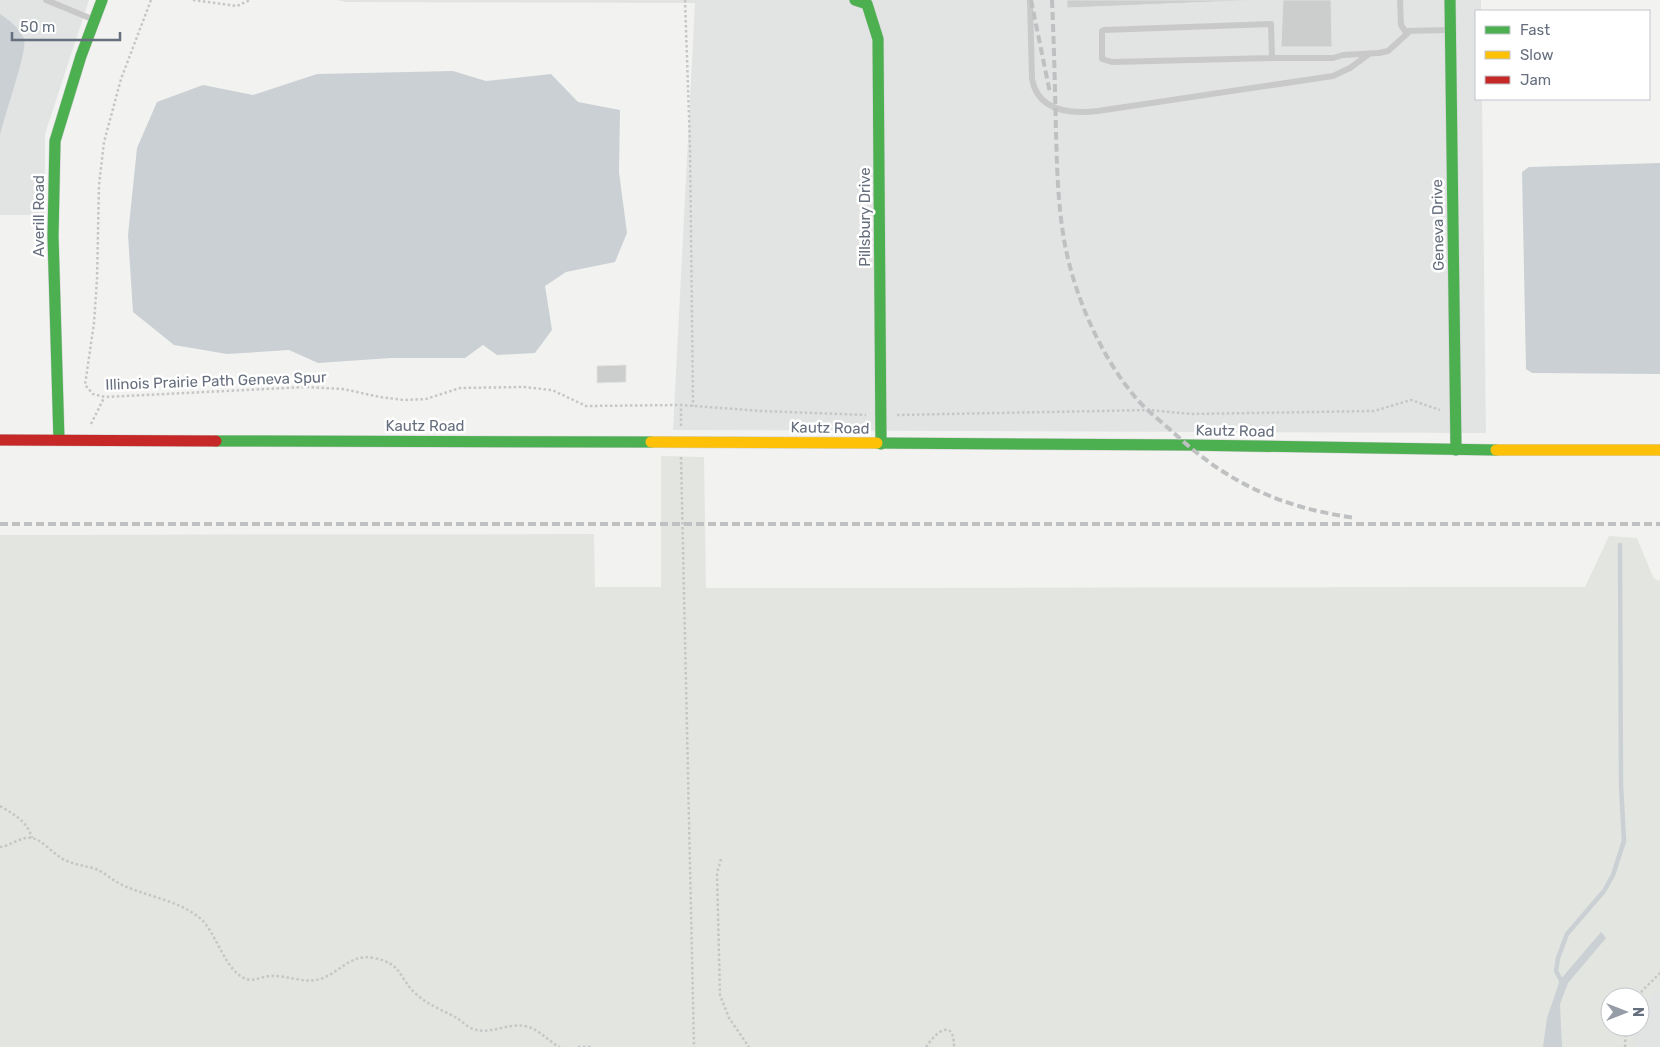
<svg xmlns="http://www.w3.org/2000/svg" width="1660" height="1047" viewBox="0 0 1660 1047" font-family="Rubik,sans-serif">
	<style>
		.built { fill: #e2e4e4 }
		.green { fill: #e2e5e0 }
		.water { fill: #cad0d3 }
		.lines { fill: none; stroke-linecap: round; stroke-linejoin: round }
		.stream { stroke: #cad0d3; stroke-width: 4.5 }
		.building { fill: #cccdcd; stroke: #e2e2e1 }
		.fast-casing { stroke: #cecfcf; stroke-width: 12 }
		.slow-casing { stroke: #cecfcf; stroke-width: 12 }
		.jam-casing { stroke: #cecfcf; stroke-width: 12 }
		.path { stroke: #c6c6c6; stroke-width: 2.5; stroke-dasharray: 2.5 2.5; stroke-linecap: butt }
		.lane { stroke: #c9c9ca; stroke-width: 6 }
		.fast { stroke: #4caf50; stroke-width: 11 }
		.slow { stroke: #ffc107; stroke-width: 11 }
		.jam { stroke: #c62828; stroke-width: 11 }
		.rail { stroke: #bfc0c1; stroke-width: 4; stroke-dasharray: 8 4; stroke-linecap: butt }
		.labels { text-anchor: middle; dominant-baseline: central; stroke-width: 5; stroke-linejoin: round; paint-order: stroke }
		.street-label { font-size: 15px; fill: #666f7e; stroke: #fff }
	</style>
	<rect width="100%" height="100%" fill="#f2f3f1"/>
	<g class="built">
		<polygon points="0,0 89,0 45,134 45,215 0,215"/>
		<polygon points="336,0 1481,0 1481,11 1476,11 1476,99 1482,99 1486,433 673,430 695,3 346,2"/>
		<polygon points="1660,951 1660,1047 1605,1047 1610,1027 1640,1027 1640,997"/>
	</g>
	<polygon class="green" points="661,456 704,457 706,588 1585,587 1609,536 1637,538 1653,577 1658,581 1660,579 1660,987 1644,1005 1640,1013 1640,997 1610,997 1610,1027 1635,1027 1634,1047 0,1047 0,535 594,534 595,587 661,587"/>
	<g class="water">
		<path d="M 0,14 C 10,21 19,27 24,39 C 28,51 3,118 0,137 Z"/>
		<polygon points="453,71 486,81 551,74 578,102 620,110 619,172 627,233 615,262 566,272 545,286 552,330 535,353 497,355 483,345 465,358 391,358 318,363 289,350 227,354 174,345 133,312 128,235 137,148 157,102 203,85 253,95 317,74"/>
		<polygon points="1660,163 1660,374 1532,373 1526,369 1522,172 1529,167"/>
		<polygon points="1601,932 1606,938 1568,983 1560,1004 1562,1047 1543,1047 1547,1018 1560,980"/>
	</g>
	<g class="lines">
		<polyline class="stream" points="1563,984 1556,971 1558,958 1567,934 1604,891 1613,875 1624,841 1621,785 1620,545"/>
	</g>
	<g class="building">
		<polygon points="1067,0 1260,0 1067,8"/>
		<polygon points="1283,0 1331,0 1332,47 1281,47"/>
		<polygon points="626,365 626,382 597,383 597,366"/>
	</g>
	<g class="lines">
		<defs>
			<g id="fast">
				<polyline points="855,0 867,4 878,39 881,444"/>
				<polyline points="1450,0 1456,450"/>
				<polyline points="59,440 53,236 55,141 81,56 102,0"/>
				<polyline points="216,441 651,442"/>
				<polyline points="877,443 1187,445 1496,450"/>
			</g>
			<g id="slow">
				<polyline points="651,442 877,443"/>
				<polyline points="1496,450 1660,450"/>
			</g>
			<polyline id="jam" points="0,440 216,441"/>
		</defs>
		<use href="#fast" class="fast-casing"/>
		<use href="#slow" class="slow-casing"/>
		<use href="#jam" class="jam-casing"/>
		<g class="path">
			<polyline points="151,0 121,79 104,142 99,185 97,279 94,323 85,385 93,394 105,397 305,387 343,389 380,397 404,400 426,399 460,388 523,387 552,390 586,406 681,405 761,411 866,415"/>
			<polyline points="193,0 237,6 250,0"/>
			<polyline points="685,0 690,145 693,406"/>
			<polyline points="897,415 1149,410 1191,414 1374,411 1411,400 1440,410"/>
			<polyline points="91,424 104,398"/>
			<polyline points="681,426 681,405"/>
			<polyline points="681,457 694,1047"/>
			<path d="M 0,806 C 15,815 27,821 32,838"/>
			<path d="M 0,847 C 10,846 21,836 32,838 C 45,841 54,856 67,861 C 76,865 86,866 96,869 C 103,872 109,877 115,881 C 120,884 126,887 132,889 C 155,898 181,902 201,919 C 217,934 225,971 246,979 C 254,982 263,976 271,976 C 287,975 305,984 320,979 C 340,973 350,953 374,958 C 403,964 398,977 415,993 C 426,1004 444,1011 457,1018 C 462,1021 467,1027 473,1029 C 489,1035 508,1023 525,1026 C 540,1029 547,1041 560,1047"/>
			<polyline points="721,859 717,873 720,995 729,1018 749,1047"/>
			<polyline points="1639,997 1642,991 1660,973"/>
			<polyline points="578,1047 592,1047"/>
			<path d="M 926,1047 C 936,1032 954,1017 954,1047"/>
			<polyline points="1625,1047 1626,1027"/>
		</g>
		<g class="lane">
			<polyline points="46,0 92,19"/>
			<path d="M 1030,0 L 1032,79 C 1038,112 1072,114 1098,111 L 1333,76 L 1350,68 L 1369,54"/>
			<polyline points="1400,0 1401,25 1405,31 1449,30"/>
			<polyline points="1272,58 1112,62 1102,59 1102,31 1104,30 1271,24 1272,58 1333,58 1343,55 1379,53 1388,51 1409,32"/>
		</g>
		<use href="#fast" class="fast"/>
		<use href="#slow" class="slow"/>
		<use href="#jam" class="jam"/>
		<g class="rail">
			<polyline points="1031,0 1050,93"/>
			<path d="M 1052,0 C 1054,44 1055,88 1056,132 C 1057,169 1058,208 1065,245 C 1075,297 1101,357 1136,398 C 1147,411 1162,422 1175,434 C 1229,484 1283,508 1356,518"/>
			<polyline points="0,524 1660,524"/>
		</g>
	</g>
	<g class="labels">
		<g class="street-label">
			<text transform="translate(39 216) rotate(-90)">Averill Road</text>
			<text transform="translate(865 217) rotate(-90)">Pillsbury Drive</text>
			<text transform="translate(1438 225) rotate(-91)">Geneva Drive</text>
			<text transform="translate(216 381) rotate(-2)">Illinois Prairie Path Geneva Spur</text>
			<text x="425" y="426">Kautz Road</text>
			<text transform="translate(830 428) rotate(1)">Kautz Road</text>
			<text transform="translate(1235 431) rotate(1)">Kautz Road</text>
		</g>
	</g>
	<rect x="1475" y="10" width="175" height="90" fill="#ffffff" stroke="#c2c5cb"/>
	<rect x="1485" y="26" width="25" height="8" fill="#4caf50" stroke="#c2c5cb"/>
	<text x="1520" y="35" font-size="15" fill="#666f7e">Fast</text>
	<rect x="1485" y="51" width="25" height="8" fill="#ffc107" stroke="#c2c5cb"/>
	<text x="1520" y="60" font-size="15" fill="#666f7e">Slow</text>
	<rect x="1485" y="76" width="25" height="8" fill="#c62828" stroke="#c2c5cb"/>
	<text x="1520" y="85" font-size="15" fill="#666f7e">Jam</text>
	<g transform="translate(1625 1012) rotate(90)"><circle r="24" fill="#ffffff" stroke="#c2c5cb"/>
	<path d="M0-4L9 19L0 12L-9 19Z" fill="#979da6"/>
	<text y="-8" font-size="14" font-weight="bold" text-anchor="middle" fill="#666f7e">N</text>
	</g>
	<path d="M12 32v8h108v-8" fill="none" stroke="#666f7e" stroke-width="2.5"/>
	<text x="20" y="32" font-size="15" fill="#666f7e" stroke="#ffffff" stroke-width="4" paint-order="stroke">50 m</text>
</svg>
